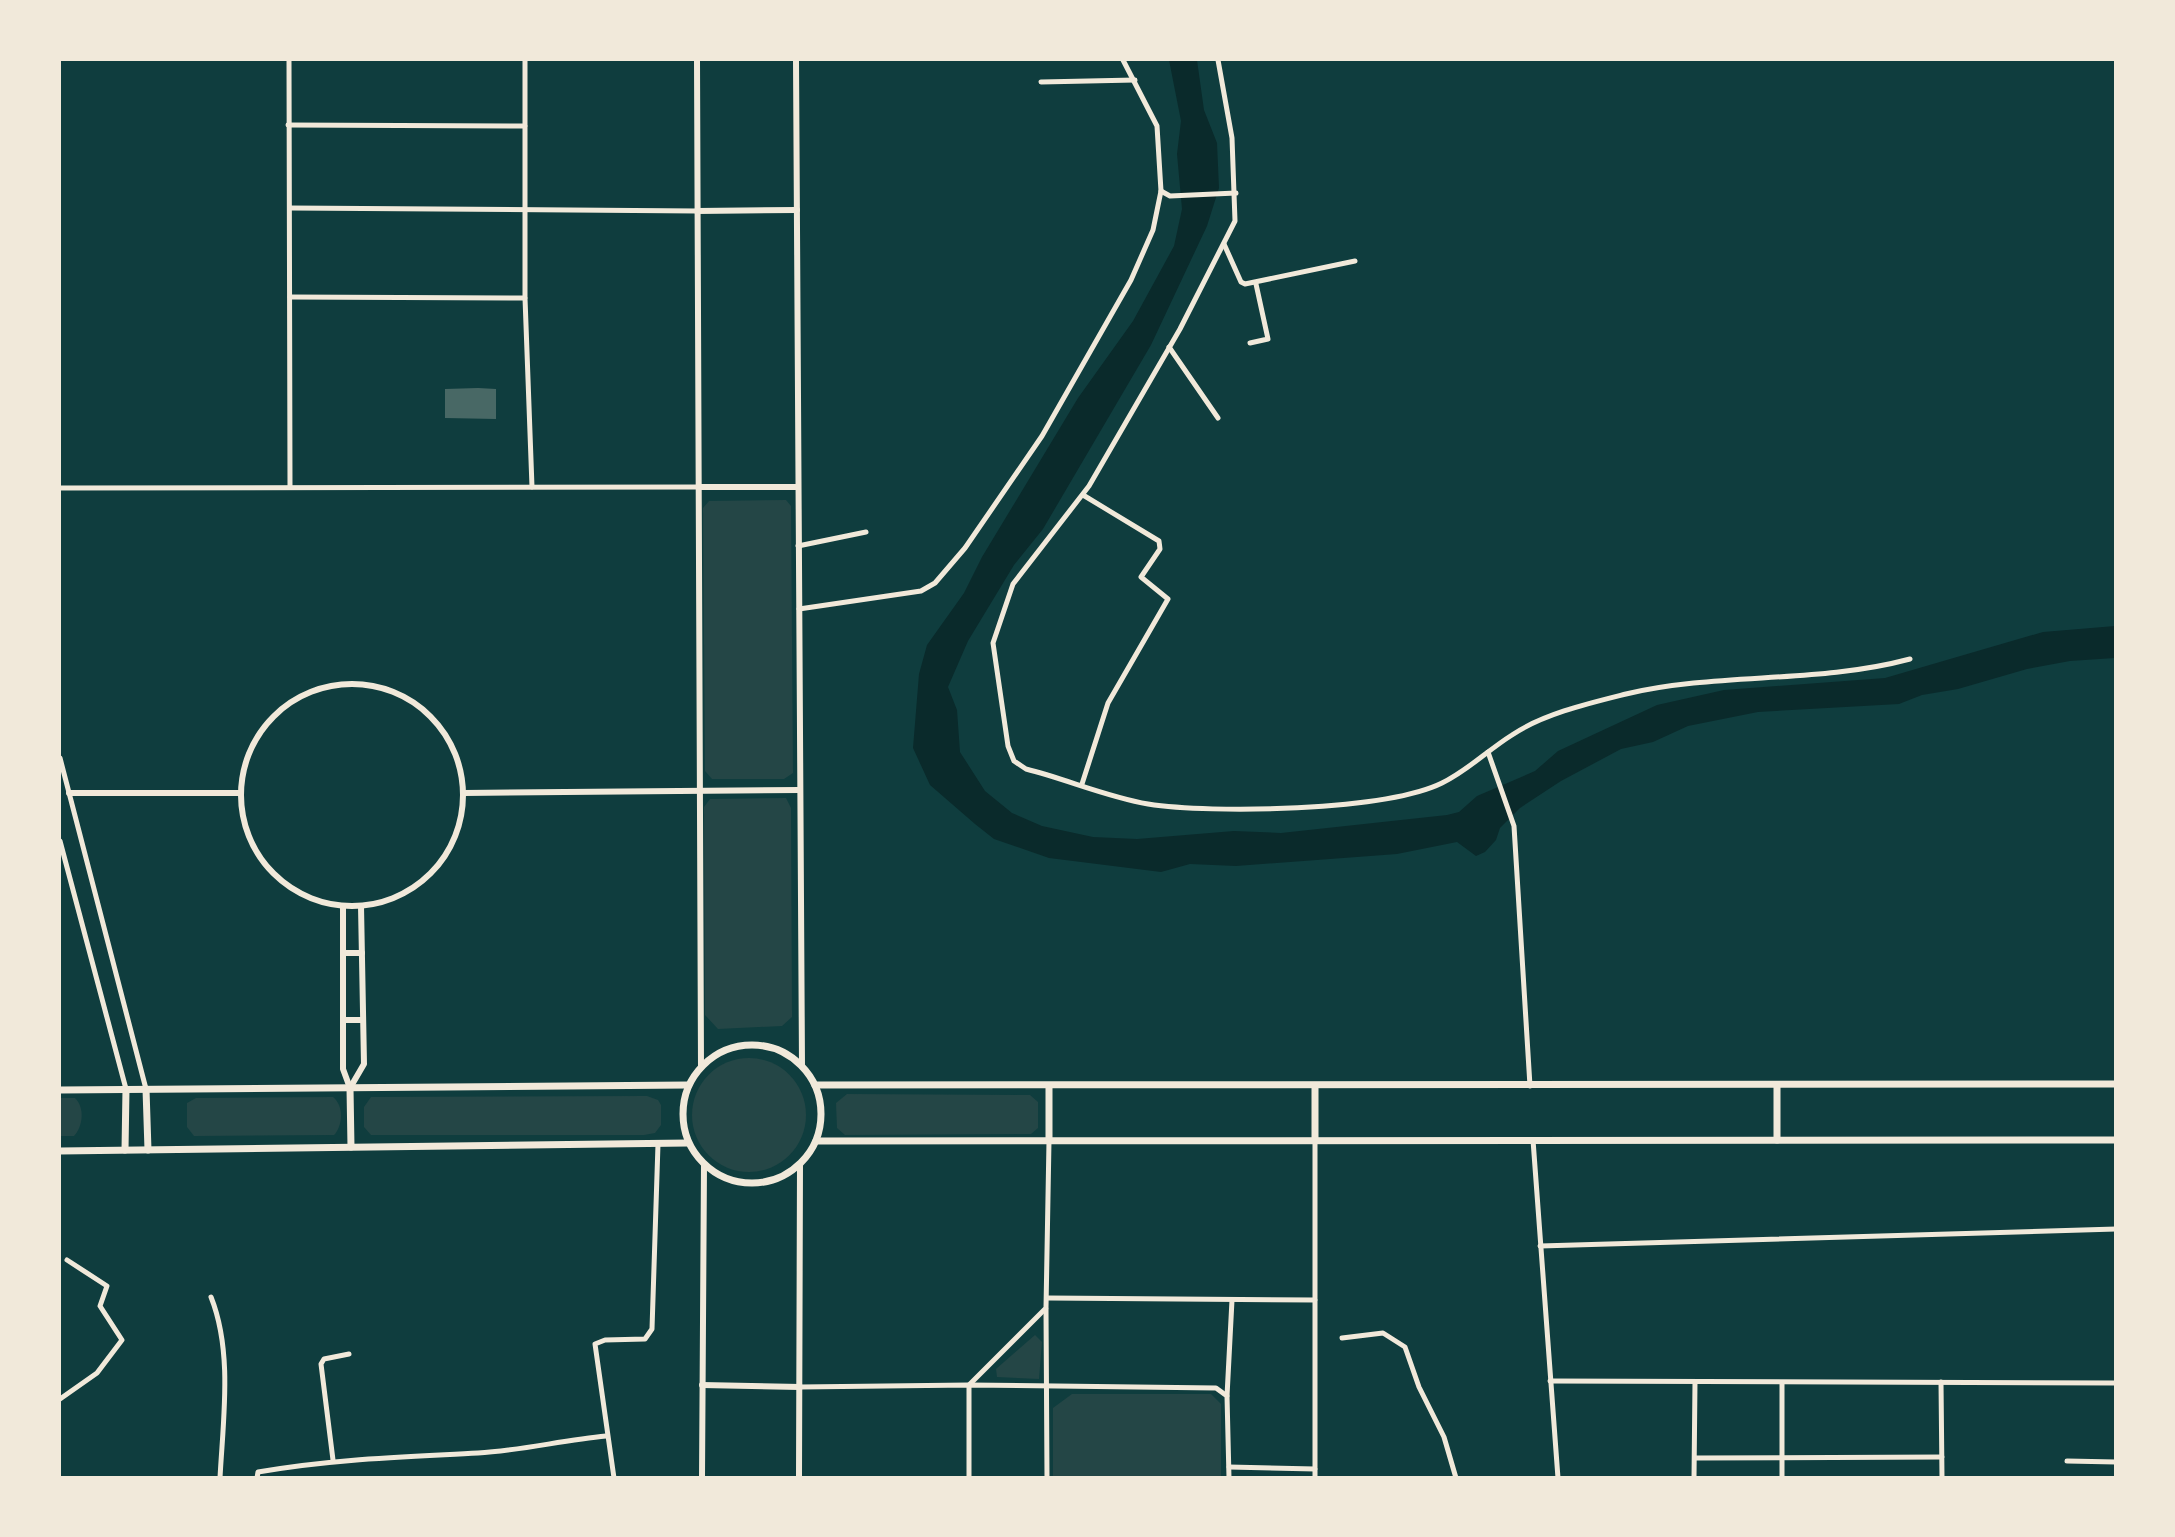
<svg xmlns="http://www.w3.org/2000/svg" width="2175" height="1537" viewBox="0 0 2175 1537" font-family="'PT Serif',serif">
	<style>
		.green { fill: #244646 }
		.water { fill: #0a2a2b }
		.building { fill: #486865 }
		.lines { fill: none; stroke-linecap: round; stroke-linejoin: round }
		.minor { stroke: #f1e9da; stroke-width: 5 }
		.tertiary { stroke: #f1e9da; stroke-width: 6 }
		.secondary { stroke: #f1e9da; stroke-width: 7 }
	</style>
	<rect width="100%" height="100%" fill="#0f3d3e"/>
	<g class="green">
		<polygon points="786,500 791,506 793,773 784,779 712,779 705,771 703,508 709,501"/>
		<polygon points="786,798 791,808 792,1017 782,1026 718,1029 705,1015 704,807 710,799"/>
		<circle cx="749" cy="1115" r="57"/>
		<polygon points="847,1094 1030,1095 1038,1102 1038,1128 1031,1134 845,1135 837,1128 836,1103"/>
		<polygon points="647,1096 658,1100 661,1105 661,1125 655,1133 644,1135 371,1135 364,1127 364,1107 371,1097"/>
		<path d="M 333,1097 C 344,1106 343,1125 334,1135 L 194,1136 L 187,1127 L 187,1103 L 196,1098 Z"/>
		<path d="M 60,1098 L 75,1098 C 85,1108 83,1126 74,1136 L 60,1136 Z"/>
		<polygon points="1035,1335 1042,1342 1039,1379 997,1377 996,1369"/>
		<polygon points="1072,1394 1211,1394 1221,1404 1221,1477 1053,1477 1053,1408"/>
	</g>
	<polygon class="water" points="1169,60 1197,60 1204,110 1217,143 1219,188 1207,226 1151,345 1043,529 1014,565 968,641 948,687 957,710 960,752 985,791 1012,813 1042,826 1093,837 1137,839 1234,831 1281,833 1447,815 1459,812 1477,796 1535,771 1558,751 1657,705 1724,690 1885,678 2043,632 2115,626 2115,658 2070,661 2027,669 1958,689 1922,695 1899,704 1758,712 1688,726 1653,742 1621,749 1561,781 1520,808 1500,828 1496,840 1485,852 1476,856 1457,842 1397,854 1236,866 1190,864 1161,872 1049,858 994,839 975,824 930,785 913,748 919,674 927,645 964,593 982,557 1078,398 1133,321 1174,246 1182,209 1177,154 1181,121"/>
	<polygon class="building" points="478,388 496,389 496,419 445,418 445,389"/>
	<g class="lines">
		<g class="minor">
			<polyline points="289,60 290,487"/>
			<polyline points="525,60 525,298 532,487"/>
			<path d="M 1218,60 L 1232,138 L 1235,221 L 1180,329 L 1089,486 L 1013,584 L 993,643 L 1008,746 L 1014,761 L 1026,769 C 1066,779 1107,797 1148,804 C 1211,814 1385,811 1442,783 C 1467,771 1488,750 1512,735 C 1543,714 1590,703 1626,694 C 1719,672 1817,684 1910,659"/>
			<polyline points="1041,82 1135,80"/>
			<polyline points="288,125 525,126"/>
			<polyline points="1161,191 1170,196 1236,193"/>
			<polyline points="290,208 697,211"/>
			<polyline points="1224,244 1241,282 1245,284 1355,261"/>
			<polyline points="290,297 525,298"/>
			<polyline points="1250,343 1268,339 1256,284"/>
			<polyline points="1169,347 1218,418"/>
			<polyline points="60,488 699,487"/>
			<polyline points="798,546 866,532"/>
			<polyline points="799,609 921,591 935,583 965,548 1042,436 1131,280 1153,230 1161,191 1157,126 1123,60"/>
			<polyline points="1488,752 1514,826 1530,1086"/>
			<polyline points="60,758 146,1089"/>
			<polyline points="1082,784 1108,703 1168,599 1141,577 1160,549 1159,541 1083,495"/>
			<polyline points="60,841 126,1089"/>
			<polyline points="1533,1140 1558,1478"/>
			<polyline points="1540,1246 2116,1229"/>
			<path d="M 211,1297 C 233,1352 223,1420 220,1478"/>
			<polyline points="1048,1298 1315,1300"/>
			<polyline points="1046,1309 1047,1478"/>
			<polyline points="1342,1338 1383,1333 1405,1347 1419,1387 1444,1437 1456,1478"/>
			<polyline points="1550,1381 2116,1383"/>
			<polyline points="1941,1382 1942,1478"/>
			<polyline points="1782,1383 1782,1478"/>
			<polyline points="800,1387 969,1385 1216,1388 1227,1396 1229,1478"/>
			<polyline points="1227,1396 1232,1300"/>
			<polyline points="60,1399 97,1373 122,1340 100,1306 107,1286 67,1260"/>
			<polyline points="1695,1458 1942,1457"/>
			<polyline points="333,1460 321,1364 324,1359 349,1354"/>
			<polyline points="2067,1461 2116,1462"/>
			<polyline points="1229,1467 1315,1469"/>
			<path d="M 257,1478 L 258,1472 C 331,1459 404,1457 478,1453 C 519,1451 563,1440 606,1436"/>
			<polyline points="614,1478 595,1344 605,1340 645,1339 652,1329 658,1144"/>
			<polyline points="969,1478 969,1385 1046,1308 1049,1141"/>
			<polyline points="1315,1478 1315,1141"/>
			<polyline points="1694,1478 1695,1382"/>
		</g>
		<g class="tertiary">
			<polyline points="697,60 701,1066"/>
			<polyline points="796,60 802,1066"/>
			<polyline points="697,211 797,210"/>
			<polyline points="699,487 797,487"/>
			<circle cx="352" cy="795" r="111"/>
			<polyline points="69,793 241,793"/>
			<polyline points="464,793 800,790"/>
			<polyline points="343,906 343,1069 350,1088"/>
			<polyline points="343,953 362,953"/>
			<polyline points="343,1020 363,1020"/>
			<polyline points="350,1088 364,1064 361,906"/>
			<polyline points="702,1385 800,1387"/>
			<polyline points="702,1478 704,1165"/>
			<polyline points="799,1478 800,1164"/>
		</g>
		<g class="secondary">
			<circle cx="752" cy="1114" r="69"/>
			<polyline points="815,1085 2116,1084"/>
			<polyline points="1777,1085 1777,1140"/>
			<polyline points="1049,1086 1049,1141"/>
			<polyline points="1315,1086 1315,1141"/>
			<polyline points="350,1088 351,1147"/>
			<polyline points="146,1089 148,1150"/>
			<polyline points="60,1090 688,1085"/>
			<polyline points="816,1141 2116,1140"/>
			<polyline points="125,1150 126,1089"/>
			<polyline points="60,1151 688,1143"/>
		</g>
	</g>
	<rect width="2175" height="1537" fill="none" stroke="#f1e9da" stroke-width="122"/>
</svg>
